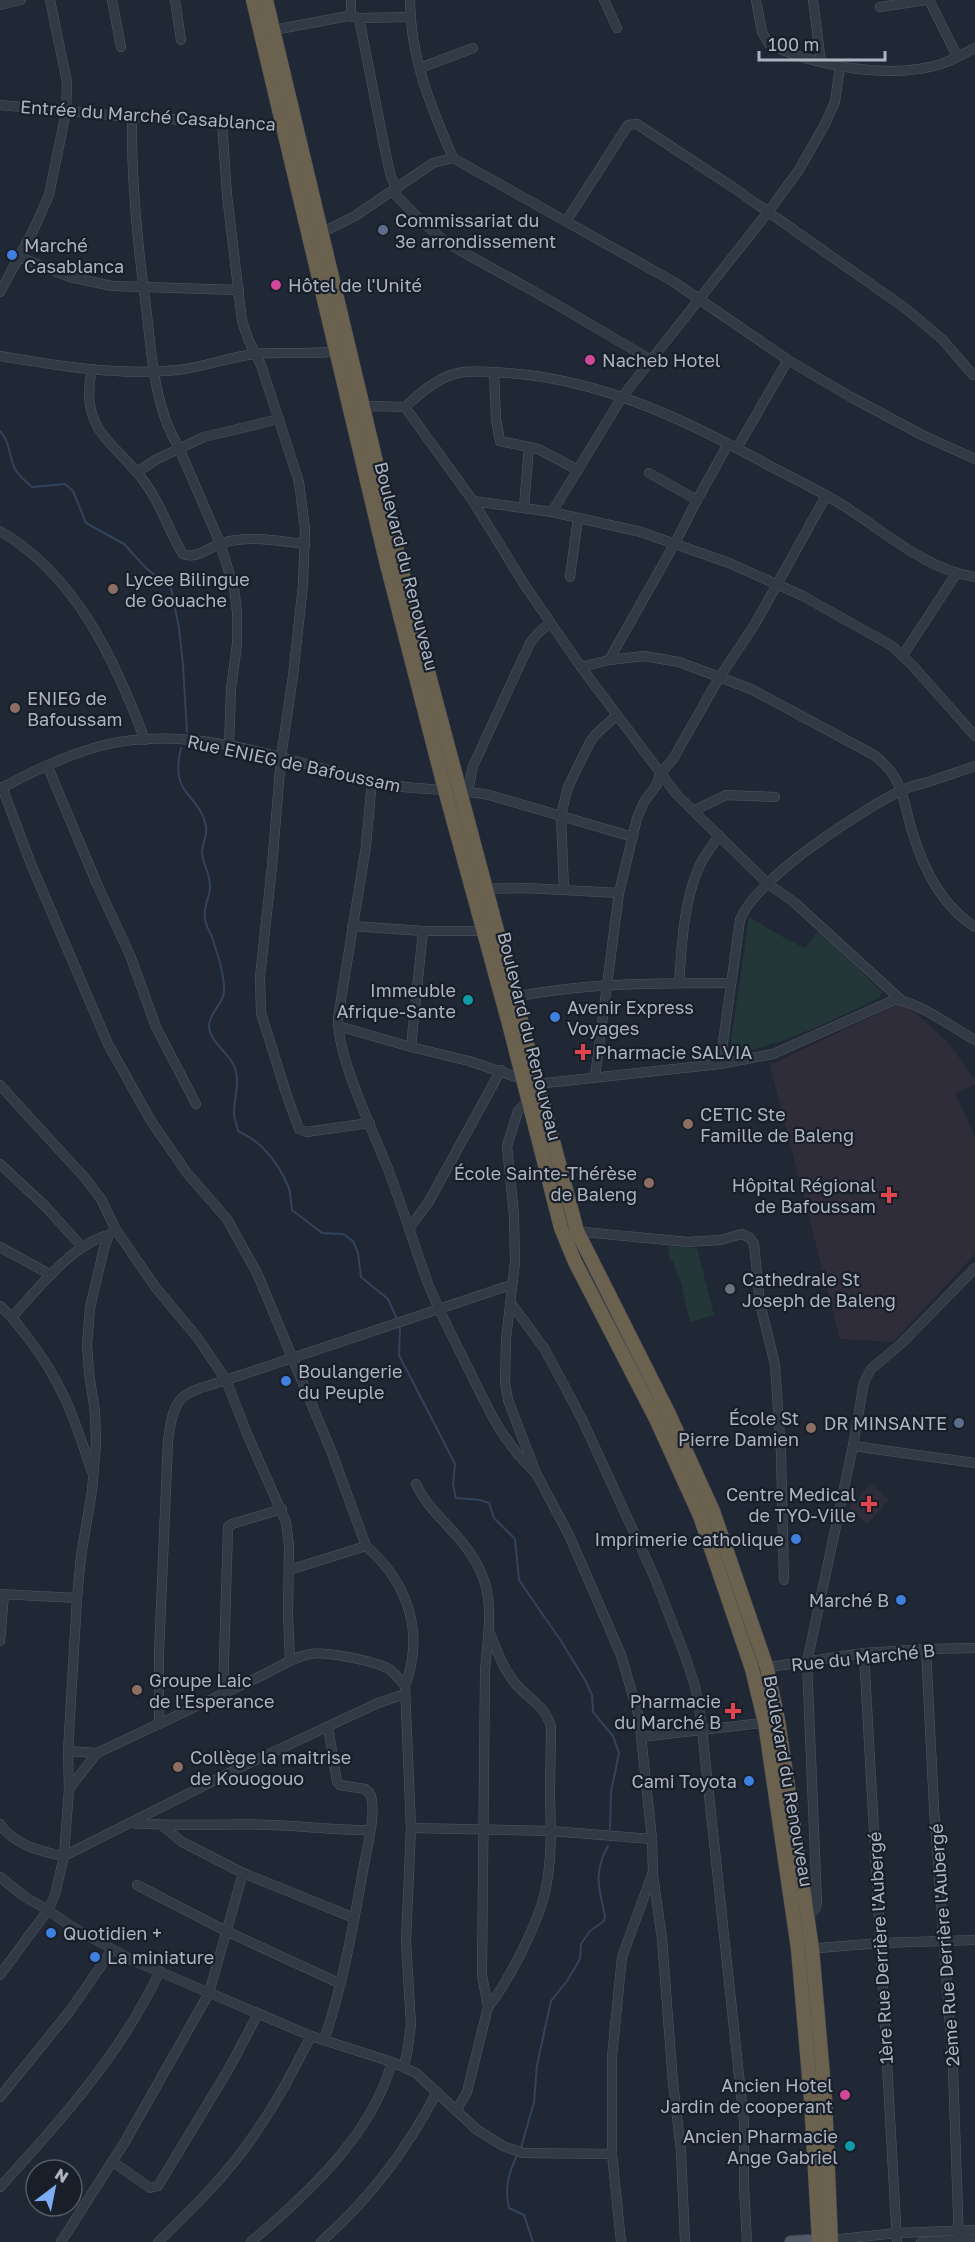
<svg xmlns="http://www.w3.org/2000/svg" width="975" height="2242" viewBox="0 0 975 2242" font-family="'Golos Text',sans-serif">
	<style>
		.medical { fill: #2f2d39 }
		.green { fill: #243738 }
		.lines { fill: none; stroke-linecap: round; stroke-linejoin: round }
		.stream { stroke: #33435c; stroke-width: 2 }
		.minor-casing { stroke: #505763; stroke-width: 10 }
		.major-casing { stroke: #3c434f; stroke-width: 14 }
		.highway-casing { stroke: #3d444f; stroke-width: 15 }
		.minor { stroke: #323a45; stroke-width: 9 }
		.major { stroke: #505965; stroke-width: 12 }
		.highway { stroke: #6b614f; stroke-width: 14 }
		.service-dot { fill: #5c6f8a; stroke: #181f29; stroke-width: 2 }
		.shop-dot { fill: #3f7fe0; stroke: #181f29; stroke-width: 2 }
		.hotel-dot { fill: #d1479c; stroke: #181f29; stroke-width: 2 }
		.education-dot { fill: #8d6e63; stroke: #181f29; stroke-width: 2 }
		.culture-dot { fill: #0f9aa8; stroke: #181f29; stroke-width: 2 }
		.health-dot { fill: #e0444e; stroke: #181f29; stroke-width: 2 }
		.worship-dot { fill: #6b7280; stroke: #181f29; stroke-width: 2 }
		.labels { text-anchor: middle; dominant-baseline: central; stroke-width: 4.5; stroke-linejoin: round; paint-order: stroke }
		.street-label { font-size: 18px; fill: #acb4c2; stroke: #181f29 }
		.poi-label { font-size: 18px; fill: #acb4c2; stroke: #181f29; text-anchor: start }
	</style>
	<rect width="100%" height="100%" fill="#1f2834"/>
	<g class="medical">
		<polygon points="902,1002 946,1040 975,1079 975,1084 955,1094 975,1136 975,1254 893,1342 840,1339 770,1065"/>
		<polygon points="871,1484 889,1500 867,1524 849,1507"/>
	</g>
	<g class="green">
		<path d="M 749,917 L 788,940 L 805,948 L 819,931 L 882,992 L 880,997 C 832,1021 782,1045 729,1055 Z"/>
		<polygon points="668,1246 697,1248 714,1315 690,1322 679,1275 677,1275 673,1260 670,1260"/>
	</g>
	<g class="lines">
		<g class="stream">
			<path d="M 0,431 C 10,441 9,457 15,469 C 19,476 26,482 32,487 L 65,484 L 73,491 L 86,523 L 124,544 L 146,568 L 171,588 L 179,628 L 183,665 L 187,732"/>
			<path d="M 181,748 C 169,797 199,792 206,826 C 208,836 202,843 202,853 C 203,865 211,875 210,888 C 209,898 203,909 205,919 C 206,927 211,933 213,940 C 218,956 224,973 224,989 C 225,1003 209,1012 209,1026 C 209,1042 230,1053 235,1068 C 240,1083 234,1098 234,1113 C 234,1119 237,1125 238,1131 C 261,1141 278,1162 288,1186 C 291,1193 291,1203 292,1210 L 322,1233 L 343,1234 L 353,1241 L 358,1253 L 361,1277 L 388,1299 L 397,1319"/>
			<polyline points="399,1324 400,1329 399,1355 455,1464 453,1485 456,1498 480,1500 489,1503 494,1518 515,1539 519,1580 561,1641 585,1680 592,1695 593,1712 613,1736 619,1753 611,1792 610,1829"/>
			<path d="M 521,2148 L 534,2102 L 537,2065 L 551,2001 L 567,1981 L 580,1959 L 581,1944 L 590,1931 L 604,1921 L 605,1916 C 599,1888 593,1873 608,1846"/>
			<path d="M 518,2153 C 509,2172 504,2187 509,2208 L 524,2215 L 533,2242"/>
		</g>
		<defs>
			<g id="minor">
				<polyline points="112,0 121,47"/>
				<polyline points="175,0 181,40"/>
				<path d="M 410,0 C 410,57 431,107 453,158"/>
				<polyline points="604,0 617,28"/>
				<path d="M 756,0 L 762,32 L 769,44 C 815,66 891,80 941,64 C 953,60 964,53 975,48"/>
				<polyline points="813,0 821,62"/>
				<polyline points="929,0 957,56"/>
				<polyline points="0,5 21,0"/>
				<polyline points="880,7 926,0"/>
				<polyline points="351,15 351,0"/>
				<polyline points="359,18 411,17"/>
				<polyline points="274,30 348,16 359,18 386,155 391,177 397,189"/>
				<polyline points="420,68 473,48"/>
				<polyline points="0,105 132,117 269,125 288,124"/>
				<path d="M 132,117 C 131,184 138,249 147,315 C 152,359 155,409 179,448 L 220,543 L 234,588 L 237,612 L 237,644 L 231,689 L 229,745"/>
				<polyline points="222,123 227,195 242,321 249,341 261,365 299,482 305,529 303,585 293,676 281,757 272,866 260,977 261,1013 287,1096 299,1129 306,1132 370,1123"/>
				<polyline points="393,192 422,222 447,243 549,300 651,360"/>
				<polyline points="567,220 628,125 637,124 734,188 905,308 942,339 973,375"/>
				<polyline points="317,235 355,216 433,163 453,158 674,282 788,360 851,397 922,435 975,459"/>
				<polyline points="19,257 70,277 112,286 239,290"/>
				<polyline points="0,292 33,231 49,195 66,112 67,82 50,0"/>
				<path d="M 0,356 C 58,366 119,376 178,370 C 204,367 229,357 255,354 C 283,351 313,356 342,350"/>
				<path d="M 92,369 C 78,432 117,443 146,484 C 162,506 169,532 183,554 C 196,560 209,547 222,543 C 248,535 278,541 305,544"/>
				<polyline points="494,372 496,419 500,441 538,449 578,470"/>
				<path d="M 405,407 C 421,393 436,378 458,373 C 474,370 491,372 508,373 C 603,380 686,420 768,465 C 793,478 820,491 844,506 C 885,532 926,570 975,577"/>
				<polyline points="359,408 374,406 405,407 473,501 524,584 581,667 677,795 767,883 795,903 900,999"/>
				<polyline points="737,448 788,360"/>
				<polyline points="137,472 157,459 204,437 279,419"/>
				<polyline points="697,500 728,444"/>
				<polyline points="473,501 552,512 641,532 729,563 803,596 892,646 913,666 975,736"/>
				<polyline points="524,507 529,447"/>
				<polyline points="552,512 622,397 768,212 799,170 825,124 835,102 840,66"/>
				<path d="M 0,531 C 76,575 115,660 145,740"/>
				<polyline points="570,577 578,518"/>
				<polyline points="903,655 956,574"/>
				<polyline points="609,660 675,543 697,500 649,473"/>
				<path d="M 581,667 L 609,660 L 644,656 L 679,662 L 751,689 L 874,755 C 904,778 902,798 912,831 C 923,868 942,906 975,927"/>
				<polyline points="47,765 97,884 130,955 156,1027 196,1104"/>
				<path d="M 372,780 L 366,846 L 338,1018 C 337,1057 373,1131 388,1169 C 402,1206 414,1244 427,1281 C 440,1314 457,1345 472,1376 C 489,1411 505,1445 534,1471"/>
				<polyline points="2,787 31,864 108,1044 151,1121 187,1173 227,1219 257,1273 332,1453 366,1546 289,1570"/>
				<path d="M 0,789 C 33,771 68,754 104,745 C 199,722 294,765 385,784 C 419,791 455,788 489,795 L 633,837"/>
				<polyline points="468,791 473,766 530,643 538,633 550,623"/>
				<polyline points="693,811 726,795 775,797"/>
				<polyline points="481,889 526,888 619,893"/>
				<polyline points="564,890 561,815 568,787 590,742 596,734 617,715"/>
				<polyline points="352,926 423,931 484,931"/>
				<path d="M 679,983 C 682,944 683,904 699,867 C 704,856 712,846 719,835"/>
				<path d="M 514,997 C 585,983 658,983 731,983"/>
				<path d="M 338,1026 L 411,1047 L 469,1061 L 537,1084 L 720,1064 L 773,1054 L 894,1000 C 912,998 957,1030 975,1040"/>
				<polyline points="411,1047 423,931"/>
				<path d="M 720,1064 L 740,920 C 756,878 860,811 900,791 C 910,786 921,784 931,781 C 946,776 960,771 975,766"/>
				<polyline points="595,1077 619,893 637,818 644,802 657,784 660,774 673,759 719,678 755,624 826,496"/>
				<polyline points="0,1085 85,1178 101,1199 116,1230 156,1288 197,1337 226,1380 248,1436 286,1522 289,1546 288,1615 290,1660"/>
				<polyline points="533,1100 528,1101 518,1111 507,1146 514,1215 515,1262 506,1339 505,1382 508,1400 536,1473 569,1535 621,1655 639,1717 652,1839 653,1872 622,1957 612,2057 612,2154 621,2242"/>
				<polyline points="0,1164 46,1207 82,1247"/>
				<polyline points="410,1227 428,1203 501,1070"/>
				<polyline points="116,1230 109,1235 104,1248 90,1308 87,1345 89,1373 95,1412 96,1444 92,1491 81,1556 77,1598 68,1751 69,1789 64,1856 239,1768 378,1703 405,1694"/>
				<polyline points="573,1231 688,1242 720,1240 742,1234 750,1238 754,1244 760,1303 775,1365 781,1454 784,1580"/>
				<polyline points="0,1247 51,1275"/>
				<polyline points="510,1302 544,1348 581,1417 654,1576 684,1653 695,1686 701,1720 744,2122 744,2187 747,2242"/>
				<path d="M 0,1306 C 10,1314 17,1324 25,1334 C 62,1381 74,1417 92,1472"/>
				<path d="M 12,1317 C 37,1290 73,1243 109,1235"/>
				<polyline points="853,1446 975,1463"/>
				<path d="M 416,1484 C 425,1504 442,1519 456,1535 C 498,1582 490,1612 485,1671 L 482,1975 L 488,2007 L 467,2092 L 456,2111"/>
				<path d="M 366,1546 C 408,1583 425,1632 405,1686"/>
				<polyline points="0,1594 77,1598"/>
				<polyline points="0,1641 4,1594"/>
				<polyline points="926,1649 934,1808 953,2069 959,2242"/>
				<polyline points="864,1653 897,2242"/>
				<polyline points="763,1668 864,1653 926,1649 975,1648"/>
				<polyline points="223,1694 228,1527 232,1524 282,1509"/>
				<path d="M 159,1724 L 159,1653 L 168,1441 C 174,1391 183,1394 226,1380 L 511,1285"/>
				<polyline points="641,1737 770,1722"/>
				<polyline points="68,1751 97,1753"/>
				<path d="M 69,1789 L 97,1753 L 267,1673 C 280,1666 294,1657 310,1654 C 325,1651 375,1661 389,1669 C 395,1673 400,1680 405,1686 L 411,1828 L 406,1941 L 411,2025 L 407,2054 L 403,2067"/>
				<path d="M 132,1823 C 178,1827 223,1823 269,1825 C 303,1826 336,1830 370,1830"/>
				<path d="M 0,1824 C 13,1844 40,1852 64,1856 L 55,1895 L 48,1910 L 69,1925 L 132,1960 L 311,2036 L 392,2062 L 416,2073 L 476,2129 L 503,2146 L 523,2153 L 612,2154"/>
				<polyline points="163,1826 182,1842 243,1873 354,1918"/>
				<polyline points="411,1828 551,1831 652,1839"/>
				<polyline points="653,1875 662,1939 673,2083 681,2151 685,2242"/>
				<polyline points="0,1877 25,1897 48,1910 0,1975"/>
				<polyline points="137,1885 226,1931 341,1984"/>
				<polyline points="808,1917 815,1909 817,1903 807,1662 853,1446 864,1382 871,1369 903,1342 975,1268"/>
				<polyline points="807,1949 880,1943 975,1940"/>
				<path d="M 488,2007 C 509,1981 539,1922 546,1888 C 552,1858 551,1827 550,1796 C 550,1773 551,1750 551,1727 C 546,1706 528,1699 515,1683 C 503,1669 496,1648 489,1631"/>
				<path d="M 324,2040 C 344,1982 354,1920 365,1860 C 368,1843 376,1813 371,1796 C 369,1792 368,1791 365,1789 L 340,1785 L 337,1782 L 328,1727"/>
				<polyline points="0,2097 69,2012 112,1950"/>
				<polyline points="113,2162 150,2188 158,2186 227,2072 258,2014"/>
				<path d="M 0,2187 C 60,2122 122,2052 160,1971"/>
				<polyline points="831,2240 897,2233 975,2230"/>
				<polyline points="61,2242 126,2140 209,1993 243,1873"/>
				<path d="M 158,2242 C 193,2208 229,2173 256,2132 C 277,2102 294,2069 311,2036"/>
				<path d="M 251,2242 C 308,2192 371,2137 392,2062"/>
				<path d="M 321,2242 C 372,2196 405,2152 437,2092"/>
				<polyline points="921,2242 975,2239"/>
			</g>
			<polyline id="major" points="791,2242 826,2240"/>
			<g id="highway">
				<polyline points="253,0 386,561 445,790 509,1024 561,1228 575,1262 656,1419 700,1516 752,1669 765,1723 798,1949 811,2100 819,2242"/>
				<polyline points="266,0 408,596 577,1231 668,1412 713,1511 767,1668 778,1720 812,1948 825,2099 831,2242"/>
			</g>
		</defs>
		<use href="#minor" class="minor-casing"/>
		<use href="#major" class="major-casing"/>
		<use href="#highway" class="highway-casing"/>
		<use href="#minor" class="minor"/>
		<use href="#major" class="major"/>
		<use href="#highway" class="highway"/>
	</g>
	<g class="service-dot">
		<circle cx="383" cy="230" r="6"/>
		<circle cx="959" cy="1423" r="6"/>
	</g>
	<g class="shop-dot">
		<circle cx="12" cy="255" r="6"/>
		<circle cx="555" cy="1017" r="6"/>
		<circle cx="286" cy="1381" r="6"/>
		<circle cx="796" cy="1539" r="6"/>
		<circle cx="901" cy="1600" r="6"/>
		<circle cx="749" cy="1781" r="6"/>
		<circle cx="51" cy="1933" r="6"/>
		<circle cx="95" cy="1957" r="6"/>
	</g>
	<g class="hotel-dot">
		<circle cx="276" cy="285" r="6"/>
		<circle cx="590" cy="360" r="6"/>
		<circle cx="845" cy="2095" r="6"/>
	</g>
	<g class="education-dot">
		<circle cx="113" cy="589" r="6"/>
		<circle cx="15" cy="708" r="6"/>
		<circle cx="688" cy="1124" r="6"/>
		<circle cx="649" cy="1183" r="6"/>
		<circle cx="811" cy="1428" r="6"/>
		<circle cx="137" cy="1690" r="6"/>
		<circle cx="178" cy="1767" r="6"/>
	</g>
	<g class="culture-dot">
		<circle cx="468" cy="1000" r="6"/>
		<circle cx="850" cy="2146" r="6"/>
	</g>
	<g class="health-dot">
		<path d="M580 1043h6v6h6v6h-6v6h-6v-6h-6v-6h6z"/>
		<path d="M886 1186h6v6h6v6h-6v6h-6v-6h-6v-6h6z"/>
		<path d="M866 1495h6v6h6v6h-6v6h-6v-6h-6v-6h6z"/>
		<path d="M730 1702h6v6h6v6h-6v6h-6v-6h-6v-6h6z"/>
	</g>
	<circle class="worship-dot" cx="730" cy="1289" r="6"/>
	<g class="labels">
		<g class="street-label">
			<text transform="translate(148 115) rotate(4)">Entrée du Marché Casablanca</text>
			<text transform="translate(407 566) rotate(76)">Boulevard du Renouveau</text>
			<text transform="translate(294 763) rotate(12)">Rue ENIEG de Bafoussam</text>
			<text transform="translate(530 1036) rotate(76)">Boulevard du Renouveau</text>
			<text transform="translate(863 1657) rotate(-6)">Rue du Marché B</text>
			<text transform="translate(789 1781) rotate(80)">Boulevard du Renouveau</text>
			<text transform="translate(944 1945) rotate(-94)">2ème Rue Derrière l'Aubergé</text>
			<text transform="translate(880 1948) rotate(-93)">1ère Rue Derrière l'Aubergé</text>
		</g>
		<g class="poi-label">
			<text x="395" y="220">Commissariat du<tspan x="395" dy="21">3e arrondissement</tspan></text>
			<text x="24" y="245">Marché<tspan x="24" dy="21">Casablanca</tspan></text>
			<text x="288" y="285">Hôtel de l'Unité</text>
			<text x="602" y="360">Nacheb Hotel</text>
			<text x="125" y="579">Lycee Bilingue<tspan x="125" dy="21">de Gouache</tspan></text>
			<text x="27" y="698">ENIEG de<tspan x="27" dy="21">Bafoussam</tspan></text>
			<text x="456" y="990" text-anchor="end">Immeuble<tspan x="456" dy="21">Afrique-Sante</tspan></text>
			<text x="567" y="1007">Avenir Express<tspan x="567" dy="21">Voyages</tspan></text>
			<text x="595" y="1052">Pharmacie SALVIA</text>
			<text x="700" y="1114">CETIC Ste<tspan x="700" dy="21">Famille de Baleng</tspan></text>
			<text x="637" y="1173" text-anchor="end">École Sainte-Thérèse<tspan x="637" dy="21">de Baleng</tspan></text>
			<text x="876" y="1185" text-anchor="end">Hôpital Régional<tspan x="876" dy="21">de Bafoussam</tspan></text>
			<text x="742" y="1279">Cathedrale St<tspan x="742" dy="21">Joseph de Baleng</tspan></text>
			<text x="298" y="1371">Boulangerie<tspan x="298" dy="21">du Peuple</tspan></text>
			<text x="799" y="1418" text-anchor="end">École St<tspan x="799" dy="21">Pierre Damien</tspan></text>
			<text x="947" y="1423" text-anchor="end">DR MINSANTE</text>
			<text x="856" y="1494" text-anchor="end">Centre Medical<tspan x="856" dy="21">de TYO-Ville</tspan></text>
			<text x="784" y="1539" text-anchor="end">Imprimerie catholique</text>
			<text x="889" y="1600" text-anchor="end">Marché B</text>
			<text x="149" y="1680">Groupe Laic<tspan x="149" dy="21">de l'Esperance</tspan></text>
			<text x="721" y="1701" text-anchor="end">Pharmacie<tspan x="721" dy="21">du Marché B</tspan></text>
			<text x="190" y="1757">Collège la maitrise<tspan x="190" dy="21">de Kouogouo</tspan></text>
			<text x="737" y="1781" text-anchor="end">Cami Toyota</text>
			<text x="63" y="1933">Quotidien +</text>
			<text x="107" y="1957">La miniature</text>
			<text x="833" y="2085" text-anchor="end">Ancien Hotel<tspan x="833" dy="21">Jardin de cooperant</tspan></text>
			<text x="838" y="2136" text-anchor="end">Ancien Pharmacie<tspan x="838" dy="21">Ange Gabriel</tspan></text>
		</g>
	</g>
	<g transform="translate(54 2188) rotate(32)"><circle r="28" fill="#181f29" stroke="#535b66" stroke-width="1.5"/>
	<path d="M0-4.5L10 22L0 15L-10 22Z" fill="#7eabf5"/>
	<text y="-9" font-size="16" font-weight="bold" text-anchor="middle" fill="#acb4c2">N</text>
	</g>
	<path d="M759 51v9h126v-9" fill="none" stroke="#acb4c2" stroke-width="3"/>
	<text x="768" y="51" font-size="18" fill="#acb4c2" stroke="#181f29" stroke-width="4.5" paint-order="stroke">100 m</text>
</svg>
